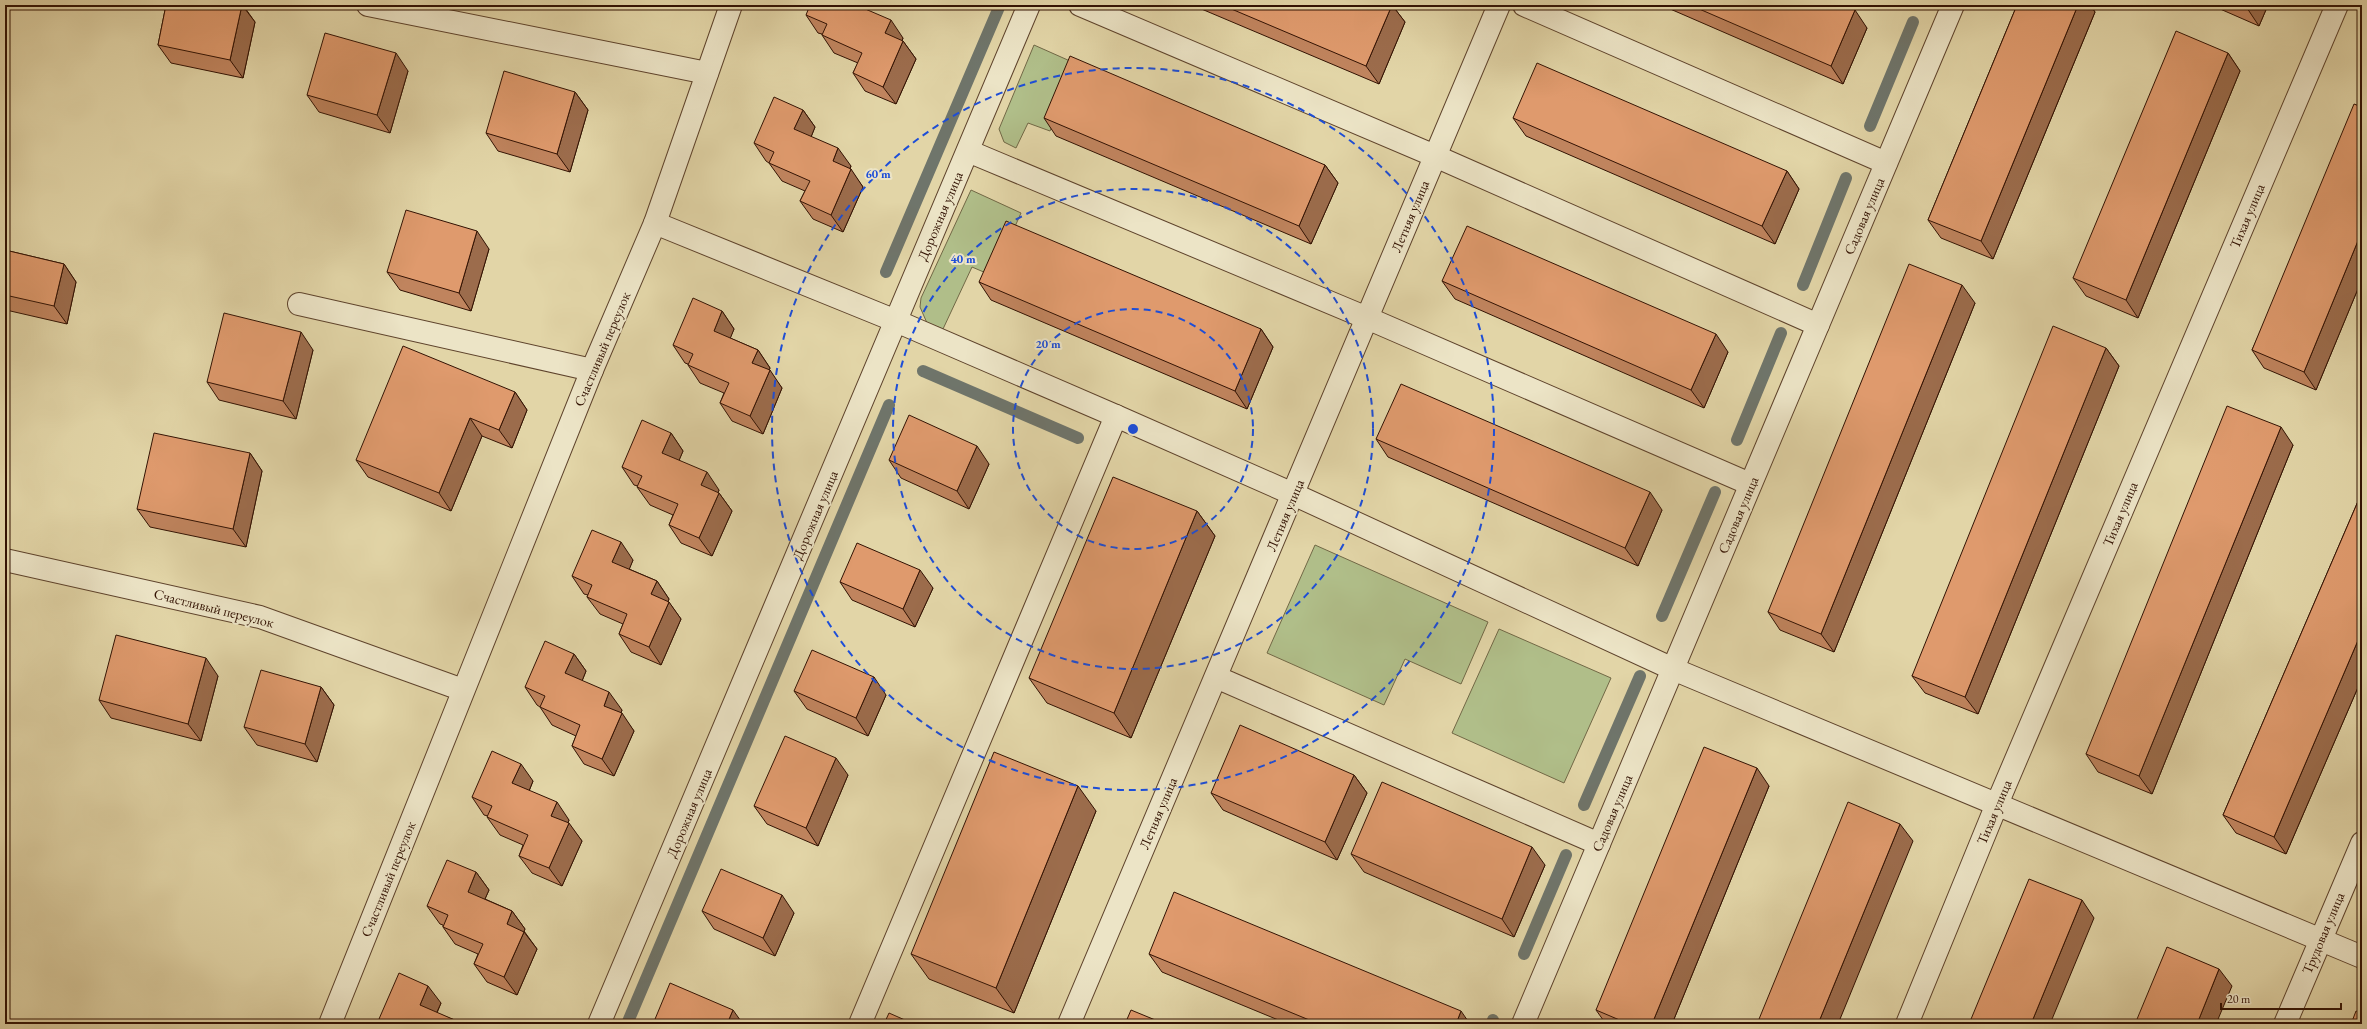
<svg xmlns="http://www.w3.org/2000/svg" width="2367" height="1029" viewBox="0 0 2367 1029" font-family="'EB Garamond',serif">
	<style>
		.green { fill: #b0be89; stroke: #716846 }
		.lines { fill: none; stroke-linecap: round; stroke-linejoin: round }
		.stream { stroke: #6f756b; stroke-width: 12 }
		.minor-casing { stroke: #5e432c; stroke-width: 24 }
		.minor { stroke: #ece4c6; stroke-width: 22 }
		.wall { fill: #c0845e; stroke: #321203 }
		.shaded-wall { fill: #9c6c4c; stroke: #321203 }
		.building { fill: #df9a6d; stroke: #321203 }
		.ring { fill: none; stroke: #1d4ed8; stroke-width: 2; stroke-dasharray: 7 5 }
		.labels { text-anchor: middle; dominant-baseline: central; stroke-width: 4; stroke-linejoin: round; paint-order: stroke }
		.street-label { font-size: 14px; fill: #321203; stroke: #ece4c6 }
		.centre { fill: #1d4ed8; stroke: #ece4c6; stroke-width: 2 }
		.ring-label { font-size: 12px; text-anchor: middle; font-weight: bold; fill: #1d4ed8; stroke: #ece4c6; stroke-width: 4; stroke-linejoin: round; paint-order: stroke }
	</style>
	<rect width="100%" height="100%" fill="#e2d5a7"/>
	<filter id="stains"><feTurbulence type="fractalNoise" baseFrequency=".005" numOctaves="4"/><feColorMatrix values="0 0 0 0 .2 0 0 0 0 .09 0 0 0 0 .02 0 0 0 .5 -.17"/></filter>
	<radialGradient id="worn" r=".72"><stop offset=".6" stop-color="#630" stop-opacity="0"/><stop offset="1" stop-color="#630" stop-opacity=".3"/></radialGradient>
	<g class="green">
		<polygon points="1034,45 1079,65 1050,131 1028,123 1016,148 1004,142 999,129"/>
		<polygon points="971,190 1021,213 993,276 972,267 943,329 927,323 920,307 921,298"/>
		<polygon points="1315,545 1488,622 1461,684 1405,659 1384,705 1267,653"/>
		<polygon points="1499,629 1611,678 1564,783 1452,733"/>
	</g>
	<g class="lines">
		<g class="stream">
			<polyline points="1870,126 1913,22"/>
			<polyline points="886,272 1000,5"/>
			<polyline points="1803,285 1846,178"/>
			<polyline points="923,371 1078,438"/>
			<polyline points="1737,440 1781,333"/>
			<polyline points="1662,616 1715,492"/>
			<polyline points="1584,805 1640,676"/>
			<polyline points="1524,954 1566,855"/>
			<polyline points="627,1024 889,405"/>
			<polyline points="1492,1024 1493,1020"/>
		</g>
		<defs>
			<g id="minor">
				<polyline points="368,5 707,73"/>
				<polyline points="1080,5 1435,156 1818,325"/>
				<polyline points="1524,5 1886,163"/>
				<polyline points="968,151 1367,318 1750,484"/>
				<polyline points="655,223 896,321 1116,416 1293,494 1673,669 2362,957"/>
				<polyline points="299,304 592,370"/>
				<polyline points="5,560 260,617 463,690"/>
				<polyline points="1216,677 1599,844"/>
				<polyline points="330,1024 592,370 655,223 731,5"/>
				<polyline points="599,1024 1029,5"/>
				<polyline points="860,1024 1116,416"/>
				<polyline points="1069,1024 1499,5"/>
				<polyline points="1523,1024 1953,5"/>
				<polyline points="1907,1024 1997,804 2337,5"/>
				<polyline points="2285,1024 2362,843"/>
			</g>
		</defs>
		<use href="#minor" class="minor-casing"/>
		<use href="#minor" class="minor"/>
	</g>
	<g class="wall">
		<polygon points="166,5 243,5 255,22 243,78 171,63 158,45"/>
		<polygon points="865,5 864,8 903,38 902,41 903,41 916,59 896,104 865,91 853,73 858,63 834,53 822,35 822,34 818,33 806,15"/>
		<polygon points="1192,5 1392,5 1405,22 1379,84"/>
		<polygon points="1661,5 1843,5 1867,28 1843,84"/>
		<polygon points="2017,5 2090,5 2095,12 1993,259 1941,238 1928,220"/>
		<polygon points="2211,5 2268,5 2259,26"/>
		<polygon points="2228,53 2240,71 2138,318 2086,296 2073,278"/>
		<polygon points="408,71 390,133 319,112 307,95"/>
		<polygon points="575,92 588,110 570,172 498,151 486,133"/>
		<polygon points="2362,107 2362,279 2316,390 2264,368 2252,350"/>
		<polygon points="803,110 815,127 811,137 851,166 850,169 863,187 843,232 813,219 800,201 805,191 782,181 769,163 766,161 754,143"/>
		<polygon points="1044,118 1325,165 1338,183 1311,244 1056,136"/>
		<polygon points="1513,118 1787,171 1799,189 1775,244 1526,136"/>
		<polygon points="489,249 471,311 400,290 387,272"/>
		<polygon points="5,250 64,264 76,282 67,324 6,310 5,309"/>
		<polygon points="1442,281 1728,352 1704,408 1455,299"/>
		<polygon points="979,282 1261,329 1273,347 1247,409 991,300"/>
		<polygon points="1975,303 1834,652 1780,630 1768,612"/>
		<polygon points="722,311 734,329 730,338 758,350 770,368 769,370 782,388 763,434 732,421 720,403 724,393 700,383 688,365 688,364 685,363 673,345"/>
		<polygon points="2106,348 2119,366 1978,714 1925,693 1912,676"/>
		<polygon points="313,350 296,419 219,400 207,382"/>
		<polygon points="515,392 527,410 512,448 482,436 451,511 368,477 356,460"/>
		<polygon points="671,433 683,451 679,460 719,490 718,493 719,493 732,511 712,556 681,543 669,525 673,515 650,505 637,487 638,486 634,485 622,467"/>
		<polygon points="1376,439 1662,510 1638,566 1388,457"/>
		<polygon points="2293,445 2152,794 2098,772 2086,754"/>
		<polygon points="250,453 262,471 246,547 150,527 137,509"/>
		<polygon points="889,460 989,464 969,509 901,478"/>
		<polygon points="2362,492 2362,678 2286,854 2236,833 2223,815"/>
		<polygon points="1197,511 1215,536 1131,738 1047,703 1029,678"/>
		<polygon points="633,560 629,569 657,581 669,599 668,601 681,619 661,665 631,652 619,634 623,624 600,614 587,597 588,595 584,594 572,576"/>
		<polygon points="840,582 933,588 915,627 852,600"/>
		<polygon points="574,654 586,671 582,681 622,710 621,713 634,731 614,776 584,764 572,746 576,736 552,725 540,707 537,705 525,687"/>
		<polygon points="218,676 201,741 111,718 99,700"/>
		<polygon points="321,687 334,705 317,762 257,745 244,727"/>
		<polygon points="794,691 886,695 868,736 807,709"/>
		<polygon points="848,775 818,846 767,824 754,806"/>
		<polygon points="1354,775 1367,793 1337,860 1223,810 1211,793"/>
		<polygon points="533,781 529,791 569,820 568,823 582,841 562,886 532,873 519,856 523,845 500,835 487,817 488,816 484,815 472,797"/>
		<polygon points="1769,786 1672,1024 1606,1024 1596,1010"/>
		<polygon points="1096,811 1014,1013 929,979 911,954"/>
		<polygon points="1351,854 1545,865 1514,937 1364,872"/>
		<polygon points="476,872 489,890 485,899 512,911 525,929 524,931 537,949 517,995 487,982 474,964 478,954 455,944 443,927 443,925 440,924 427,906"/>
		<polygon points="702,911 794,913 775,956 714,929"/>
		<polygon points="1149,954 1470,1024 1288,1024 1162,972"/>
		<polygon points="441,1003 437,1013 464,1024 383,1024 379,1019"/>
	</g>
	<g class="shaded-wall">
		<polygon points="242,5 255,22 243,78 230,60"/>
		<polygon points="849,5 865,5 859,19"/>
		<polygon points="1392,5 1405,22 1379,84 1366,66"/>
		<polygon points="2078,5 2090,5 2095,12 1993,259 1981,241"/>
		<polygon points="2248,5 2268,5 2259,26 2247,8"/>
		<polygon points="1855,10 1867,28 1843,84 1831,66"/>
		<polygon points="891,20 903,38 898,51 885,33"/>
		<polygon points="903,41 916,59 896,104 883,87"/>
		<polygon points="396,53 408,71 390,133 377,115"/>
		<polygon points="2228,53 2240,71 2138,318 2126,300"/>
		<polygon points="575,92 588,110 570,172 557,154"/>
		<polygon points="803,110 815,127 807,147 794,129"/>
		<polygon points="838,148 851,166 845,179 833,161"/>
		<polygon points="1325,165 1338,183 1311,244 1299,226"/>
		<polygon points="851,169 863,187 843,232 831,215"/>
		<polygon points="1787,171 1799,189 1775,244 1762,226"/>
		<polygon points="477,231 489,249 471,311 459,293"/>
		<polygon points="2362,231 2362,279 2316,390 2304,372"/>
		<polygon points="64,264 76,282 67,324 54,306"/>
		<polygon points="1962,285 1975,303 1834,652 1821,634"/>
		<polygon points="722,311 734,329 726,349 714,331"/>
		<polygon points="1261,329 1273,347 1247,409 1235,391"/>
		<polygon points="301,332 313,350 296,419 283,401"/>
		<polygon points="1716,334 1728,352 1704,408 1691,390"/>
		<polygon points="2106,348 2119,366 1978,714 1965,697"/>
		<polygon points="758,350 770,368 765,381 752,363"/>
		<polygon points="770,370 782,388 763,434 750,416"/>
		<polygon points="515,392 527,410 512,448 499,430"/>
		<polygon points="470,418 482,436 451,511 439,493"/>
		<polygon points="2281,427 2293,445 2152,794 2139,776"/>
		<polygon points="671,433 683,451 675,470 662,453"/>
		<polygon points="977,446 989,464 969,509 957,491"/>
		<polygon points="250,453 262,471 246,547 233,529"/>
		<polygon points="707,472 719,490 714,503 701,485"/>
		<polygon points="1650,492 1662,510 1638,566 1625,548"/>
		<polygon points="719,493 732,511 712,556 699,538"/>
		<polygon points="1197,511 1215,536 1131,738 1114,713"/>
		<polygon points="621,542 633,560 625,580 612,562"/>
		<polygon points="920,570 933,588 915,627 903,609"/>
		<polygon points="657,581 669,599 664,612 651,594"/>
		<polygon points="669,602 681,619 661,665 649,647"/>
		<polygon points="2362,631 2362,678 2286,854 2274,837"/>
		<polygon points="574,654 586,671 578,691 565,673"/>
		<polygon points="206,658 218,676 201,741 188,724"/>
		<polygon points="874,677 886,695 868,736 856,718"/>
		<polygon points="321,687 334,705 317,762 305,744"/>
		<polygon points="609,692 622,710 617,724 604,706"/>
		<polygon points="622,713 634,731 614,776 602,759"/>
		<polygon points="836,758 848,775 818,846 806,828"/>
		<polygon points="521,764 533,781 525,801 512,783"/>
		<polygon points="1757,768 1769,786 1672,1024 1652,1024"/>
		<polygon points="1354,775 1367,793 1337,860 1325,842"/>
		<polygon points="1078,786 1096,811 1014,1013 996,988"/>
		<polygon points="557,802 569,820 564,833 551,816"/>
		<polygon points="569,823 582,841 562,886 549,868"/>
		<polygon points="1900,824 1913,841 1838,1024 1818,1024"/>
		<polygon points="1532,847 1545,865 1514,937 1502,919"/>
		<polygon points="476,872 489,890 480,910 468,892"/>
		<polygon points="782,895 794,913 775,956 763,938"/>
		<polygon points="2082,900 2094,918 2050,1024 2031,1024"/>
		<polygon points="512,911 525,929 519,942 507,924"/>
		<polygon points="524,932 537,949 517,995 504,977"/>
		<polygon points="2219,969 2232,986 2216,1024 2197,1024"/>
		<polygon points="428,986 441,1003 432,1023 420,1005"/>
		<polygon points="733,1010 743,1024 727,1024"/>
		<polygon points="1461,1011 1470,1024 1456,1024"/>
	</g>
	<g class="building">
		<polygon points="166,5 242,5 230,60 158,45"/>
		<polygon points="810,5 856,5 891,20 885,33 903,41 883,87 853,73 862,53 822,35 827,24 806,15"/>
		<polygon points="1222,5 1392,5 1366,66"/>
		<polygon points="1690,5 1843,5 1855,10 1831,66"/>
		<polygon points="2017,5 2078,5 1981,241 1928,220"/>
		<polygon points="2240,5 2248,5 2247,8"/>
		<polygon points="2176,31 2228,53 2126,300 2073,278"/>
		<polygon points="325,33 396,53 377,115 307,95"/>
		<polygon points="1070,56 1325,165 1299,226 1044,118"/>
		<polygon points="1537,63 1787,171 1762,226 1513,118"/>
		<polygon points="504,71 575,92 557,154 486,133"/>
		<polygon points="774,97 803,110 794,129 838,148 833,161 851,169 831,215 800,201 810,181 769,163 774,152 754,143"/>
		<polygon points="2354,104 2362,107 2362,231 2304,372 2252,350"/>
		<polygon points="406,210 477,231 459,293 387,272"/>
		<polygon points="1006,221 1261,329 1235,391 979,282"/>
		<polygon points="1467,226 1716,334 1691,390 1442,281"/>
		<polygon points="5,250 64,264 54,306 5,295"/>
		<polygon points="1909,264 1962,285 1821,634 1768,612"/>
		<polygon points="693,298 722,311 714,331 758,350 752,363 770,370 750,416 720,403 729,383 688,365 693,354 673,345"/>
		<polygon points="224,313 301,332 283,401 207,382"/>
		<polygon points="2053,326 2106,348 1965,697 1912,676"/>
		<polygon points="403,346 515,392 499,430 470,418 439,493 356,460"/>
		<polygon points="1401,384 1650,492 1625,548 1376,439"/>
		<polygon points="2227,406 2281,427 2139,776 2086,754"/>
		<polygon points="909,415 977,446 957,491 889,460"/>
		<polygon points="642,420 671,433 662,453 707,472 701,485 719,493 699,538 669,525 678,504 637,487 642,476 622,467"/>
		<polygon points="154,433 250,453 233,529 137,509"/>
		<polygon points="1113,477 1197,511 1114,713 1029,678"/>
		<polygon points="2362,492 2362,631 2274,837 2223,815"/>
		<polygon points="592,530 621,542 612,562 657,581 651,594 669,602 649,647 619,634 627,614 587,597 592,585 572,576"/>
		<polygon points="857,543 920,570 903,609 840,582"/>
		<polygon points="116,635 206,658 188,724 99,700"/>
		<polygon points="545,641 574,654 565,673 609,692 604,706 622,713 602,759 572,746 580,725 540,707 545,696 525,687"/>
		<polygon points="812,650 874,677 856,718 794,691"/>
		<polygon points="261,670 321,687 305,744 244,727"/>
		<polygon points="1240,725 1354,775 1325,842 1211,793"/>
		<polygon points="785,736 836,758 806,828 754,806"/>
		<polygon points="1704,747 1757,768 1652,1024 1629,1024 1596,1010"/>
		<polygon points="492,751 521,764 512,783 557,802 551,816 569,823 549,868 519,856 528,835 487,817 492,806 472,797"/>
		<polygon points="994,752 1078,786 996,988 911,954"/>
		<polygon points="1382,782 1532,847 1502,919 1351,854"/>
		<polygon points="1848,802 1900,824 1818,1024 1757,1024"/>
		<polygon points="447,860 476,872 468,892 512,911 507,924 524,932 504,977 474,964 483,944 443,927 448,915 427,906"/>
		<polygon points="721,869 782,895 763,938 702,911"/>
		<polygon points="2029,879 2082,900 2031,1024 1969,1024"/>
		<polygon points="1174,892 1461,1011 1456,1024 1319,1024 1149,954"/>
		<polygon points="2167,947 2219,969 2197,1024 2135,1024"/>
		<polygon points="399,973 428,986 420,1005 464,1024 390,1024 379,1019"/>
		<polygon points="670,983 733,1010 727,1024 653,1024"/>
		<polygon points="1131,1010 1165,1024 1125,1024"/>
		<polygon points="2356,1011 2362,1013 2362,1024 2351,1024"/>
		<polygon points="889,1013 914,1024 884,1024"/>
	</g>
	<g class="ring">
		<circle cx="1133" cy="429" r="120"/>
		<circle cx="1133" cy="429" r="240"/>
		<circle cx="1133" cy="429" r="361"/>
	</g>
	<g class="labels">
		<g class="street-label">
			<text transform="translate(940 216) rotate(-67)">Дорожная улица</text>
			<text transform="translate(1410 216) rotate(-67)">Летняя улица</text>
			<text transform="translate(1864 216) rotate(-67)">Садовая улица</text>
			<text transform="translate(2247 216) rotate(-67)">Тихая улица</text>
			<text transform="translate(602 349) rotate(-67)">Счастливый переулок</text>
			<text transform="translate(2120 514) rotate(-67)">Тихая улица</text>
			<text transform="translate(815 515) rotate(-67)">Дорожная улица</text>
			<text transform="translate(1285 515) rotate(-67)">Летняя улица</text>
			<text transform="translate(1738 515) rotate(-67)">Садовая улица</text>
			<text transform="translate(214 608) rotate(14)">Счастливый переулок</text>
			<text transform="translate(1994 812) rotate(-67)">Тихая улица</text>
			<text transform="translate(689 813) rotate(-67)">Дорожная улица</text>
			<text transform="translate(1158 813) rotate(-67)">Летняя улица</text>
			<text transform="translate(1612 813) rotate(-67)">Садовая улица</text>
			<text transform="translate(388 879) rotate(-68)">Счастливый переулок</text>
			<text transform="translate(2323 933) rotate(-67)">Трудовая улица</text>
		</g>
	</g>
	<circle cx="1133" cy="429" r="6" class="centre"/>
	<g class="ring-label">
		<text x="878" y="178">60 m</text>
		<text x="963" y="263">40 m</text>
		<text x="1048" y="348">20 m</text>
	</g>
	<rect width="2367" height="1029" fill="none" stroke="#e2d5a7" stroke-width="20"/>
	<rect x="6" y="6" width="2355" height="1017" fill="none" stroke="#321203" stroke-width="2"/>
	<rect x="10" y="10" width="2347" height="1009" fill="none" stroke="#321203"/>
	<path d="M2221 1003v6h120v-6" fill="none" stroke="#321203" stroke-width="2"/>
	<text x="2227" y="1003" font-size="12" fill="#321203" stroke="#ece4c6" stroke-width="3" paint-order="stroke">20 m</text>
	<rect width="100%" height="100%" filter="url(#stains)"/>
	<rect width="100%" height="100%" fill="url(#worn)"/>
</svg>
